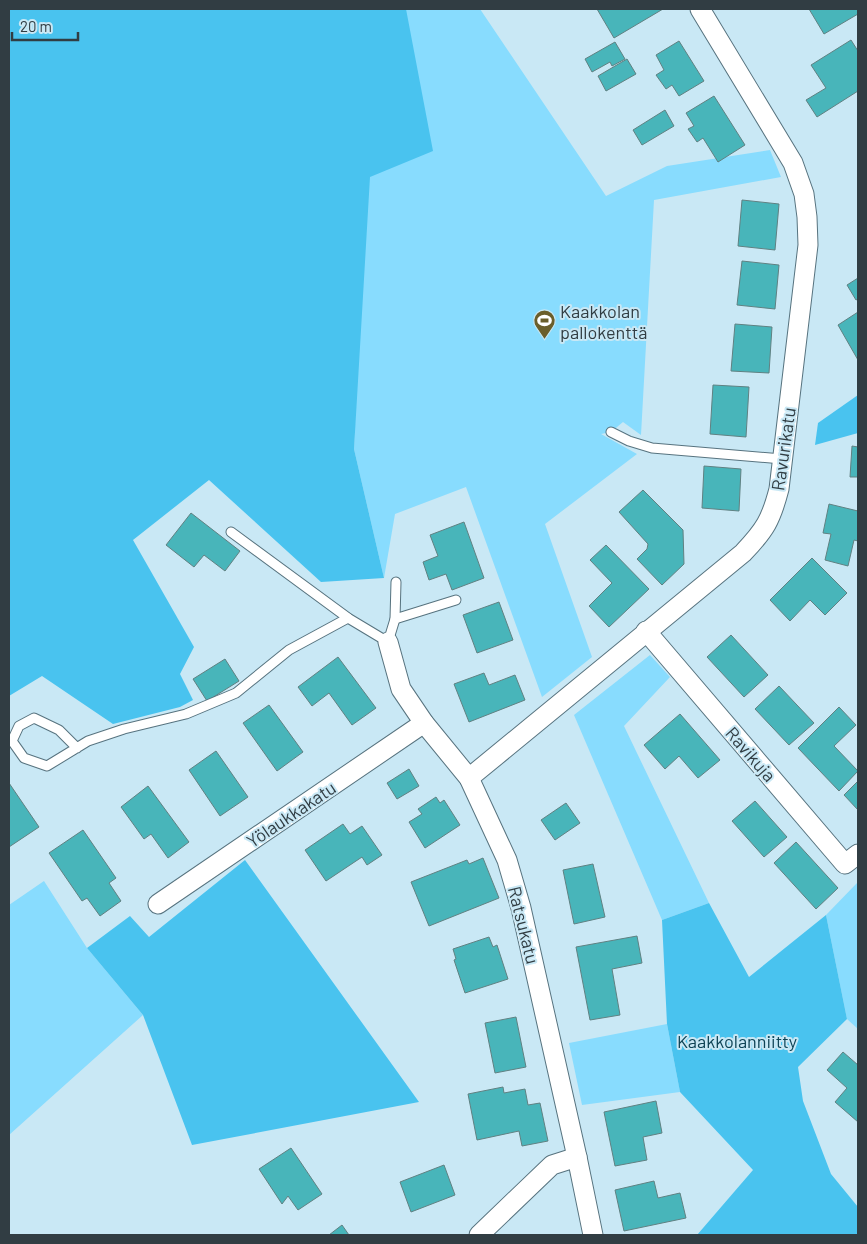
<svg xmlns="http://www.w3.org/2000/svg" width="867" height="1244" viewBox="0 0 867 1244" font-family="Barlow,sans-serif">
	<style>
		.green { fill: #88dcfe }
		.forest { fill: #49c3ef }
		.building { fill: #48b5ba; stroke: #608182 }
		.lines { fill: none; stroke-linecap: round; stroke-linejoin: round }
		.lane-casing { stroke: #57737f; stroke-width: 11 }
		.street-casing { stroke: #57737f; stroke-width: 21 }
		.lane { stroke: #fff; stroke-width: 9 }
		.street { stroke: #fff; stroke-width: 19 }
		.labels { text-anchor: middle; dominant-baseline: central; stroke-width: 4; stroke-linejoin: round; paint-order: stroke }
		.poi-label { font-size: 18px; fill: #313d43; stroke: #c9e8f5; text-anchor: start }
		.street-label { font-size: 18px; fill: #313d43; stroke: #c9e8f5 }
		.park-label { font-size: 18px; fill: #0e4355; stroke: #c9e8f5 }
	</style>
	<rect width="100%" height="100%" fill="#c9e8f5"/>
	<g class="green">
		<polygon points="371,9 480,9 606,196 667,166 770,150 781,177 654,200 641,435 623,422 611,432 601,434 637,454 545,524 592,657 542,697 466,487 395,514 384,578 354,449"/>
		<polygon points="650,655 670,677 624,726 709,903 662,920 574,715"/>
		<polygon points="44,881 87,948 143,1015 9,1135 9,905"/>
		<polygon points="858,882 858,1029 847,1019 826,915"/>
		<polygon points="667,1024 680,1092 582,1105 569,1043"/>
	</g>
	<g class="forest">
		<polygon points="9,9 406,9 433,151 370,177 354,449 384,578 321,582 209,480 133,540 194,647 180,674 193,700 180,707 113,724 42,676 9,696"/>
		<polygon points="858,395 858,433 815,445 818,423"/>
		<polygon points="245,860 419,1102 192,1145 143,1015 87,948 130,916 149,937"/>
		<polygon points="709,903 749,977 826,915 847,1019 798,1067 803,1101 831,1174 858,1207 858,1235 697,1235 753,1170 680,1092 667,1024 662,920"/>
	</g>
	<g class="building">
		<polygon points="597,9 663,9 614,38"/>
		<polygon points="809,9 858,9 858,14 824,34"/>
		<polygon points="851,40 858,51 858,91 817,117 806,100 826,88 811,65"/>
		<polygon points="679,41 704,81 679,96 672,85 666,89 656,75 664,70 656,55"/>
		<polygon points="615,42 625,59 612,66 610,62 592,72 585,59"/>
		<polygon points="627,59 636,74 606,91 598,76"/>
		<polygon points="714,96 745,145 718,162 703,138 697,142 688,129 694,126 686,113"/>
		<polygon points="665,110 674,126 642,145 633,130"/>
		<polygon points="742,200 779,204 775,250 738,246"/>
		<polygon points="742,261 779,265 775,309 737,305"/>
		<polygon points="858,278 858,299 856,300 847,285"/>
		<polygon points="858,312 858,360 838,325"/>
		<polygon points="735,324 772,327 769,373 731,371"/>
		<polygon points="713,385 749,387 746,437 710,434"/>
		<polygon points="852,446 858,447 858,477 850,477"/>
		<polygon points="704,466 741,469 739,511 702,508"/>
		<polygon points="643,490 683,530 684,564 662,585 637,559 647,549 648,544 619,512"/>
		<polygon points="829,504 858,511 858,541 854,540 848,566 825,560 831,534 823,533"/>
		<polygon points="191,513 240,551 225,571 204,555 194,567 166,545"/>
		<polygon points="464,522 484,578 452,590 446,574 429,580 423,562 438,556 430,535"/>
		<polygon points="606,545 649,589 609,627 589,606 612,583 590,560"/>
		<polygon points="812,558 847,593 825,615 810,600 790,621 770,600"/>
		<polygon points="499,602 513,640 477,653 463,615"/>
		<polygon points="731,635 768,675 744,697 707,657"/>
		<polygon points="338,657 376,708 352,725 329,693 312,706 298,687"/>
		<polygon points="225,659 239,681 207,701 193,679"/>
		<polygon points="484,673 489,685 515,675 525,700 469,722 454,684"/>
		<polygon points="779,686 814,723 789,745 755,709"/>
		<polygon points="269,705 303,752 277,771 243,723"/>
		<polygon points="839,707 856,725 834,746 858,771 839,791 798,748"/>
		<polygon points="680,714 720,760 698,778 679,756 665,769 644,745"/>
		<polygon points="216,751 248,797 220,816 189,770"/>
		<polygon points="409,769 419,786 397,799 387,783"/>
		<polygon points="858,781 858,810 844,795"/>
		<polygon points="9,783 39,827 9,847"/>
		<polygon points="148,786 189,842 168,858 151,834 144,839 121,807"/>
		<polygon points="436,797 440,803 444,800 460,825 425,848 409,822 422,814 418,809"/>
		<polygon points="755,801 787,837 764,857 732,821"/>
		<polygon points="566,803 580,823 555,840 541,820"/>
		<polygon points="343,824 350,834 362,826 382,855 367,865 362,857 326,881 305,850"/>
		<polygon points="83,830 116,878 109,883 121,901 100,916 87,898 82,901 49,853"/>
		<polygon points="796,842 838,888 816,909 774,863"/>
		<polygon points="483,858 499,898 429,926 411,882 467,860 469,864"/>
		<polygon points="593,864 605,917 574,924 563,870"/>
		<polygon points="637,936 642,963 612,969 620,1015 590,1020 576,947"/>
		<polygon points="489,937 493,947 497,945 508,979 465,993 454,960 456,959 453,949"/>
		<polygon points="516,1017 526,1067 495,1073 485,1023"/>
		<polygon points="843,1052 858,1065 858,1122 835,1102 847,1088 827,1070"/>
		<polygon points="503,1087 504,1093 525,1089 528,1105 540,1103 548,1141 522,1146 519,1131 477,1140 468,1094"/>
		<polygon points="656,1101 662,1133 643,1137 647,1160 615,1166 604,1112"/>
		<polygon points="291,1148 322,1194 298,1210 288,1196 282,1204 259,1169"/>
		<polygon points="444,1165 455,1195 411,1212 400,1182"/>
		<polygon points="654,1181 658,1198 680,1193 686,1218 624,1231 615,1190"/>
		<polygon points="342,1225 349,1235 329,1235"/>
	</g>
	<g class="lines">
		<defs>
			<g id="lane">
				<polyline points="611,432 629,441 652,448 782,459"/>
				<polyline points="231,532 348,618 388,642 395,619 396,582"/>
				<polyline points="395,619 456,600"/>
				<polyline points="77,748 59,730 34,718 19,726 12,741 24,758 47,766 88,741 124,729 186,714 236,693 289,650 348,618"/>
			</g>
			<g id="street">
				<polyline points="646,631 845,864 858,854"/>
				<polyline points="388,642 401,689 424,723 469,778 507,860 521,908 577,1157 593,1235"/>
				<path d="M 469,778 L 743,553 C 765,530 771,520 779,489 L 808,245 L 807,217 L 804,194 L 793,163 L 700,9"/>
				<polyline points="158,904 424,723"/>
				<polyline points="479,1235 552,1165 577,1157"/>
			</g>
		</defs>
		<use href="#lane" class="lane-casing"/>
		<use href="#street" class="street-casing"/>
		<use href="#lane" class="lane"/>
		<use href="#street" class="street"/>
	</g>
	<defs>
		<symbol id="stadium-pin" viewBox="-11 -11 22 30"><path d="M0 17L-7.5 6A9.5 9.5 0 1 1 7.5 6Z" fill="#6a5e2b" stroke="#c9e8f5"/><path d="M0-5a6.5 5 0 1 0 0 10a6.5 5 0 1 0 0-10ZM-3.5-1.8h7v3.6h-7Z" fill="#fff"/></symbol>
	</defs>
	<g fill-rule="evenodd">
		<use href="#stadium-pin" x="532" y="308" width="25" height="34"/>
	</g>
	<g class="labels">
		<g class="poi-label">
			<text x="560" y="311">Kaakkolan<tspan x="560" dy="21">pallokenttä</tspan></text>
		</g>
		<g class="street-label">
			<text transform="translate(783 449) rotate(-82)">Ravurikatu</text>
			<text transform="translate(751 754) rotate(49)">Ravikuja</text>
			<text transform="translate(291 814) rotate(-34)">Yölaukkakatu</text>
			<text transform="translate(524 925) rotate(76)">Ratsukatu</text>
		</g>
		<g class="park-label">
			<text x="737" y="1041">Kaakkolanniitty</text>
		</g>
	</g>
	<rect width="867" height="1244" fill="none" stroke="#313d43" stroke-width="20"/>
	<path d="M12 32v8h66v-8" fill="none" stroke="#313d43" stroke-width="2.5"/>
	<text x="20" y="32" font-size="15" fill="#313d43" stroke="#c9e8f5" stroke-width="4" paint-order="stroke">20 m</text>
</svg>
